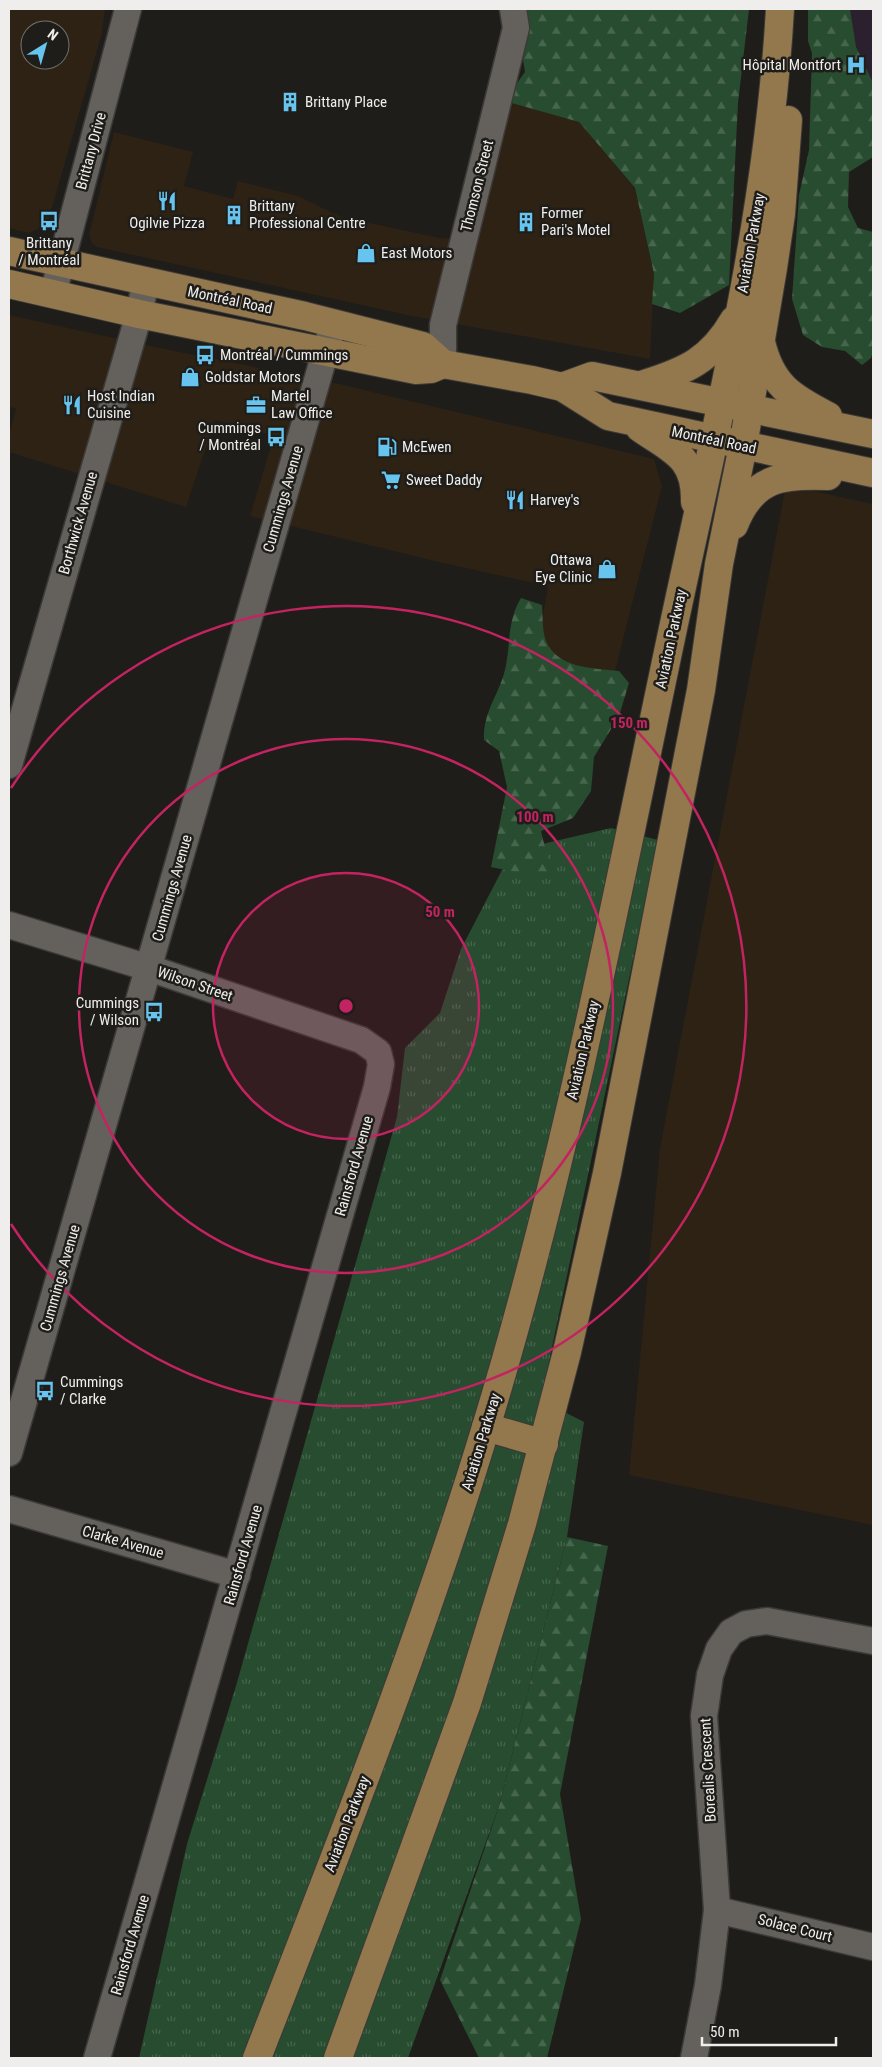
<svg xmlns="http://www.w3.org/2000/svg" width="882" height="2067" viewBox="0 0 882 2067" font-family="'Roboto Condensed',sans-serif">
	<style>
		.commercial { fill: #2d2214; fill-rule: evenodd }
		.medical { fill: #2b202e }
		.grass { fill: url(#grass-tufts) }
		.forest { fill: url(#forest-firs) }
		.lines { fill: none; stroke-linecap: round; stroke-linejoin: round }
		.minor-casing { stroke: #3c3a38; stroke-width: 29 }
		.major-casing { stroke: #3c3a38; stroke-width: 30 }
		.minor { stroke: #64615d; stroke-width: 26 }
		.major { stroke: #93774d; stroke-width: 28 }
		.ring { fill: none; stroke: #c42362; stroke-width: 2.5 }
		.labels { text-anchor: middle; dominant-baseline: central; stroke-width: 5; stroke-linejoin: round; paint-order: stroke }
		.poi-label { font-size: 15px; fill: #f0eeec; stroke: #1f1d19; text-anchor: start }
		.street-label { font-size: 15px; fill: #f0eeec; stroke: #1f1d19 }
		.centre { fill: #c42362; stroke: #1f1d19; stroke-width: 2.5 }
		.ring-label { font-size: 15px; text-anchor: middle; font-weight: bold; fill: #c42362; stroke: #1f1d19; stroke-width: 5; stroke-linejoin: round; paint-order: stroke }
	</style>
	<defs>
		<pattern id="grass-tufts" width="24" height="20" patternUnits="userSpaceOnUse" patternTransform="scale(1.25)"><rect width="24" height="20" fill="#274c2f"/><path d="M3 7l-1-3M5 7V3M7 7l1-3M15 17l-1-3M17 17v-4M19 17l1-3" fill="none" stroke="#47664d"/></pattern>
		<pattern id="forest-firs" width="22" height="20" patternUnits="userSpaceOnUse" patternTransform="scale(1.25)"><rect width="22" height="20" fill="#274c2f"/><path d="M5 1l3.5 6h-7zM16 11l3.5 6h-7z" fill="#47664d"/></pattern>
	</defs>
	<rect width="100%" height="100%" fill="#1f1d19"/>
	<g class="commercial">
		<path d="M 9,9 L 105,9 L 102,33 L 47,225 L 29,233 L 9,228 ZM 30,30 L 60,30 L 60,60 L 30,60 Z"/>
		<polygon points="504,101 579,122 635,189 654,274 650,359 412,316 97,247 92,243 89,235 114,132 193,152 184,186 233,199 238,181 298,196 341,217 440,238 472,240"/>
		<polygon points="9,315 155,347 339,384 654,459 662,486 614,675 536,657 548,586 439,562 250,516 274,436 215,420 186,507 9,452 9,434 16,409 9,406"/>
		<polygon points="786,485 873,504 873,1525 629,1475 660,1148"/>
	</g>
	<polygon class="medical" points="836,9 873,9 873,129"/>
	<polygon class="grass" points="611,828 658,840 541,1400 584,1422 567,1537 499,1806 408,2058 139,2058 187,1844 236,1686 397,1117 405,1048 440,1013 461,949 512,851"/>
	<g class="forest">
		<polygon points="515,9 749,9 738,103 729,285 680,313 652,304 654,274 635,188 579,122 504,101 525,72"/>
		<polygon points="808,9 850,9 856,47 873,83 873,157 849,172 848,207 858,228 873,232 873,352 871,358 862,365 845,351 822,347 803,335 792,299 799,195 809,150 812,53 808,41"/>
		<path d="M 521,598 L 542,605 C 543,616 542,631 546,641 C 558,669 593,668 619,671 L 629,683 L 619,716 L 594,757 L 591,791 L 573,818 L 541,831 L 553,880 L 491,867 L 507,787 L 499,751 L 484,740 C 483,715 495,700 503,677 C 512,650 505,624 521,598 Z"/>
		<polygon points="567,1537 608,1546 560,1794 581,1919 547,2058 479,2058 440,1980 499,1806"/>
	</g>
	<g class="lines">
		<defs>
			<g id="minor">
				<polyline points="53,294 128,9"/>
				<polyline points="443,364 443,325 516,28 513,9"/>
				<polyline points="9,765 139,314 146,281"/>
				<polyline points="9,925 149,968 361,1040 378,1052 381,1064 377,1087 97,2058"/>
				<polyline points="9,1453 331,332"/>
				<polyline points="9,1509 237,1575"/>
				<polyline points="717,1910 873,1947"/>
				<polyline points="694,2058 708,1985 717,1910 704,1716 710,1675 719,1649 731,1632 746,1624 767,1621 873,1641"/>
			</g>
			<g id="major">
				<polyline points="9,251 305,316 423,346 443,364"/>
				<polyline points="9,284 139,314 416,370 431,369 443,364 532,380 562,387 608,416 873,473"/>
				<path d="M 761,342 C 771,385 791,397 828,416"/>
				<path d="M 644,384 C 686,371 711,360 734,320"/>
				<polyline points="562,387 592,376 873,434"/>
				<path d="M 640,428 C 673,451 696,457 695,502"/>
				<path d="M 734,525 C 753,477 782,474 828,476"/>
				<polyline points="486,1427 544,1444"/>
				<path d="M 257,2058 C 338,1849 421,1641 486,1427 C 565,1169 615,902 671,638 C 715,430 768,222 780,9"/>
				<polyline points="338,2058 467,1703 522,1524 567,1352 607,1173 701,690 719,564 743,446 773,268 781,214 788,120"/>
			</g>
		</defs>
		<use href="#minor" class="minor-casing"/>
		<use href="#major" class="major-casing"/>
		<use href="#minor" class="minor"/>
		<use href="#major" class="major"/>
	</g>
	<circle cx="346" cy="1006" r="133" fill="#c42362" fill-opacity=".12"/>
	<g class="ring">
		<circle cx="346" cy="1006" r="133"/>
		<circle cx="346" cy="1006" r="267"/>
		<path d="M11 788A400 400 0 1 1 11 1224"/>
	</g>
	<defs>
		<symbol id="hospital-bare" viewBox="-9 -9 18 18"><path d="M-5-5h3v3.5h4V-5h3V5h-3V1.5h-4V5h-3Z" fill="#66c4ef" stroke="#1f1d19" stroke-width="2.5" paint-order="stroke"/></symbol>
		<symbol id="building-bare" viewBox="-9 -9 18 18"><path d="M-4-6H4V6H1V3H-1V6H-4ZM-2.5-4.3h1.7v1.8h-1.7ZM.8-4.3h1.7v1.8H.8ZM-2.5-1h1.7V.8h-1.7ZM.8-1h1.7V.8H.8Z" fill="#66c4ef" stroke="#1f1d19" stroke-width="2.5" paint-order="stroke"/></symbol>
		<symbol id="restaurant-bare" viewBox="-9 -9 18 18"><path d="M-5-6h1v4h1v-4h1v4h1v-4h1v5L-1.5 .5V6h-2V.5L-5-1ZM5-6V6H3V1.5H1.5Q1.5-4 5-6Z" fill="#66c4ef" stroke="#1f1d19" stroke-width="2.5" paint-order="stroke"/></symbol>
		<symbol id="bus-bare" viewBox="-9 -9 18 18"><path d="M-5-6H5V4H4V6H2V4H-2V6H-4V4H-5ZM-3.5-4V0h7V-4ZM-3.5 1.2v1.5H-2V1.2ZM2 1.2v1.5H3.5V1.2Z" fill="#66c4ef" stroke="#1f1d19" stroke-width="2.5" paint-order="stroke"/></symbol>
		<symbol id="shop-bare" viewBox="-9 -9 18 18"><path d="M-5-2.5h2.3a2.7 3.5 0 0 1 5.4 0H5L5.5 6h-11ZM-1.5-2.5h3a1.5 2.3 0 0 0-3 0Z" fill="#66c4ef" stroke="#1f1d19" stroke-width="2.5" paint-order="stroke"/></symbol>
		<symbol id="office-bare" viewBox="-9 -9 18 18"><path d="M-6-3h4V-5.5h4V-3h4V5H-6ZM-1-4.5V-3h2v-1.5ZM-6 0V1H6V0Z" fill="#66c4ef" stroke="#1f1d19" stroke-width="2.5" paint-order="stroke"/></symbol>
		<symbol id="fuel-bare" viewBox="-9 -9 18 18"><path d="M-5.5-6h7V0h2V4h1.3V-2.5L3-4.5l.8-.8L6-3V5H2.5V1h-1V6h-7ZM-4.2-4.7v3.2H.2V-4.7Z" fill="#66c4ef" stroke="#1f1d19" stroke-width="2.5" paint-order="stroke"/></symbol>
		<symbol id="supermarket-bare" viewBox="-9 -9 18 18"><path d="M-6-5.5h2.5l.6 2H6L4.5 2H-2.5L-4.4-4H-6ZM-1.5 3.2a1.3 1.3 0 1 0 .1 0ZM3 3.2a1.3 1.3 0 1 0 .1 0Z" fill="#66c4ef" stroke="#1f1d19" stroke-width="2.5" paint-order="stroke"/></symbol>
	</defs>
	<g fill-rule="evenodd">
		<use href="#hospital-bare" x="842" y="51" width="28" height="28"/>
		<use href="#building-bare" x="276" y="88" width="28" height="28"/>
		<use href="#restaurant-bare" x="153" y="187" width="28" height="28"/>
		<use href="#building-bare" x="220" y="201" width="28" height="28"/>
		<use href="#bus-bare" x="35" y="207" width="28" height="28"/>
		<use href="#building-bare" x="512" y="208" width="28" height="28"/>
		<use href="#shop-bare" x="352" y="239" width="28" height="28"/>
		<use href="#bus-bare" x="191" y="341" width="28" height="28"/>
		<use href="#shop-bare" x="176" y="363" width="28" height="28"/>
		<use href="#restaurant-bare" x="58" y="391" width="28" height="28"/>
		<use href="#office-bare" x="242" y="391" width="28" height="28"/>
		<use href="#bus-bare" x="262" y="423" width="28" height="28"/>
		<use href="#fuel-bare" x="373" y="433" width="28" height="28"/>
		<use href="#supermarket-bare" x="377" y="466" width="28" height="28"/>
		<use href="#restaurant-bare" x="501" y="486" width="28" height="28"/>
		<use href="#shop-bare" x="593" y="555" width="28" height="28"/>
		<use href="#bus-bare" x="140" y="998" width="28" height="28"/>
		<use href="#bus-bare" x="31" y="1377" width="28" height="28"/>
	</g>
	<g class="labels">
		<g class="poi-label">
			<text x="841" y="65" text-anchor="end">Hôpital Montfort</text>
			<text x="305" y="102">Brittany Place</text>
			<text x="249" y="206">Brittany<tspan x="249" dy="17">Professional Centre</tspan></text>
			<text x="541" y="213">Former<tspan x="541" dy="17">Pari's Motel</tspan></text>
			<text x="167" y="223" text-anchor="middle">Ogilvie Pizza</text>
			<text x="49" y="243" text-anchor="middle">Brittany<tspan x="49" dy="17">/ Montréal</tspan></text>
			<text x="381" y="253">East Motors</text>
			<text x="220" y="355">Montréal / Cummings</text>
			<text x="205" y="377">Goldstar Motors</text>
			<text x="87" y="396">Host Indian<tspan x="87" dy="17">Cuisine</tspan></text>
			<text x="271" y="396">Martel<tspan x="271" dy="17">Law Office</tspan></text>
			<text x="261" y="428" text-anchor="end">Cummings<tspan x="261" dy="17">/ Montréal</tspan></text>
			<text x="402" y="447">McEwen</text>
			<text x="406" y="480">Sweet Daddy</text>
			<text x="530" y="500">Harvey's</text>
			<text x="592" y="560" text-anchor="end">Ottawa<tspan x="592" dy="17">Eye Clinic</tspan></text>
			<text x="139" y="1003" text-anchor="end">Cummings<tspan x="139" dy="17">/ Wilson</tspan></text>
			<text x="60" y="1382">Cummings<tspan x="60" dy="17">/ Clarke</tspan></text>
		</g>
		<g class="street-label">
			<text transform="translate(91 151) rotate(-75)">Brittany Drive</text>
			<text transform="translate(477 186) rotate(-76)">Thomson Street</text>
			<text transform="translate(751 243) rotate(-80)">Aviation Parkway</text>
			<text transform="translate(230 300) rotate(12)">Montréal Road</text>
			<text transform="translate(714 440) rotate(12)">Montréal Road</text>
			<text transform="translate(283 499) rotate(-74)">Cummings Avenue</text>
			<text transform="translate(78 523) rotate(-74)">Borthwick Avenue</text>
			<text transform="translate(671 639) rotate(-78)">Aviation Parkway</text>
			<text transform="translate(172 888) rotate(-74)">Cummings Avenue</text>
			<text transform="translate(195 984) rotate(19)">Wilson Street</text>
			<text transform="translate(583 1050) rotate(-77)">Aviation Parkway</text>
			<text transform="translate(354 1166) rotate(-74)">Rainsford Avenue</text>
			<text transform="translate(60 1278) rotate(-74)">Cummings Avenue</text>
			<text transform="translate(481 1442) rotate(-73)">Aviation Parkway</text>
			<text transform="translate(123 1542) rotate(16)">Clarke Avenue</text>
			<text transform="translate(243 1555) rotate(-74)">Rainsford Avenue</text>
			<text transform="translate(708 1770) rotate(-93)">Borealis Crescent</text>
			<text transform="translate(347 1824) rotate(-69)">Aviation Parkway</text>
			<text transform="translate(795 1928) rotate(14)">Solace Court</text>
			<text transform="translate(130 1945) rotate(-74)">Rainsford Avenue</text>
		</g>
	</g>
	<circle cx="346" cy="1006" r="8" class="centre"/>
	<g class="ring-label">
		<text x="629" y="728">150 m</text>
		<text x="535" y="822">100 m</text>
		<text x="440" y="917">50 m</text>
	</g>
	<rect width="882" height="2067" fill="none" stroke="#f0eeec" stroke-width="20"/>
	<g transform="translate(45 45) rotate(37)"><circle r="24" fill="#1f1d19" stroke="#73716d"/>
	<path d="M0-4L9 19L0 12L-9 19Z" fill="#66c4ef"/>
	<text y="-8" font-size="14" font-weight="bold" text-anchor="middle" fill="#f0eeec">N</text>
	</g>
	<path d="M702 2037v8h134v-8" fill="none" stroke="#f0eeec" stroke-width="2.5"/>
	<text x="710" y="2037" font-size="15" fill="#f0eeec" stroke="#1f1d19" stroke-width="4" paint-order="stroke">50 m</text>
</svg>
